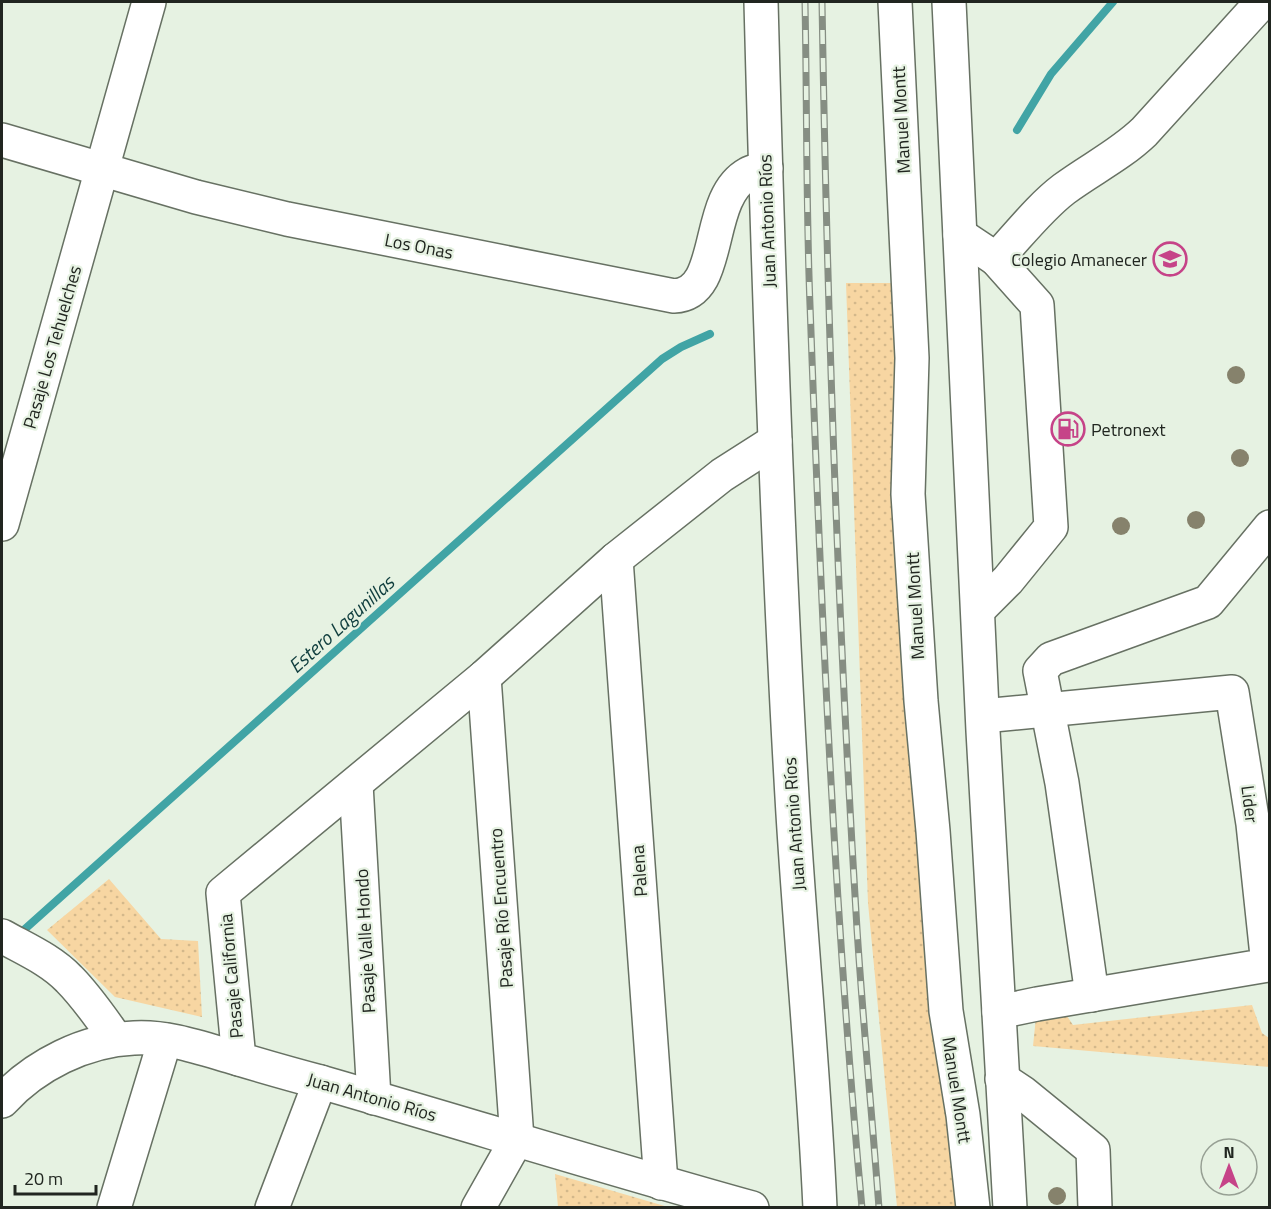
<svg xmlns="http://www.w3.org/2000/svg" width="1271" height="1209" viewBox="0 0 1271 1209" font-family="'Titillium Web',sans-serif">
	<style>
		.green { fill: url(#green-dots) }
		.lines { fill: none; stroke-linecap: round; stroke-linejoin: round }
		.stream { stroke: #41a4a5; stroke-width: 8 }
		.minor-casing { stroke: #677163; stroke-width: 36 }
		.major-casing { stroke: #677163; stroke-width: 36 }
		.minor { stroke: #fff; stroke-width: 33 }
		.major { stroke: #fff; stroke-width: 33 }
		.rail-casing { stroke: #868e83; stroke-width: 7 }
		.rail { stroke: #e6f2e2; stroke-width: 4.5; stroke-dasharray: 14; stroke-linecap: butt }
		.tree { fill: #86826c }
		.labels { text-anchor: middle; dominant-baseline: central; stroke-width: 4.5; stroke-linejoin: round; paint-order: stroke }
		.street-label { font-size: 18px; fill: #212620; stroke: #e6f2e2 }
		.poi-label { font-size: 18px; fill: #212620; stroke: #e6f2e2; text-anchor: end }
		.water-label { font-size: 20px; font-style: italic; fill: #0f3d3d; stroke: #e6f2e2 }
	</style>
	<defs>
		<pattern id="green-dots" width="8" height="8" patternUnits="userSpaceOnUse" patternTransform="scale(1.5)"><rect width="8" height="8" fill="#f7d6a2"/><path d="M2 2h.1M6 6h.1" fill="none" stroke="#d3b88b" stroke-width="1.8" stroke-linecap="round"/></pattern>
	</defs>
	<rect width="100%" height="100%" fill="#e6f2e2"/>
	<g class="green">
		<polygon points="846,283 899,283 908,698 930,1026 947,1094 960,1207 897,1207 868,903"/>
		<polygon points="109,879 161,939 198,941 202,1017 115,997 47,930"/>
		<polygon points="1252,1005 1262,1033 1269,1038 1269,1067 1033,1046 1036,1017 1063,1010 1073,1025"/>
		<polygon points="555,1174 668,1207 558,1207"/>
	</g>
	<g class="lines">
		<g class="stream">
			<polyline points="1017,130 1051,74 1113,2"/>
			<polyline points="16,937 662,359 681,347 710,334"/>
		</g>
		<defs>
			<g id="minor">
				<polyline points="895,2 912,358 908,494 921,701 933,831 946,1011 963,1115 973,1208"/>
				<path d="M 2,140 L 196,197 L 287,219 L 674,296 C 725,294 703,199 748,174 C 753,171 760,170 766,168"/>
				<path d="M 960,235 L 996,259 C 1018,236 1039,208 1064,189 C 1091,169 1120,155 1144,132 L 1262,2"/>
				<polyline points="2,524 149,2"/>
				<polyline points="616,559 661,1183"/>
				<polyline points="979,609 1008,580 1051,527 1037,305 996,259"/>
				<polyline points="983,716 1232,692 1253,824 1268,965 1037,1004 999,1012"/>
				<polyline points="356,784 374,1098"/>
				<path d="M 2,936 C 25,949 51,960 69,979 C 87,997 101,1018 116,1039"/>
				<polyline points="1092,995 1062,783 1040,671 1051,659 1208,602 1270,527"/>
				<polyline points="239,1059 223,893 484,677 616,559 722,475 775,441"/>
				<polyline points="1002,1079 1023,1093 1093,1150 1095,1208"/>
				<path d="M 2,1101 C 35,1065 85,1040 134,1038 C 167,1036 201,1048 232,1057 C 262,1066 293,1075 324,1083 C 466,1124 608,1168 752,1208"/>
				<polyline points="114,1208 165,1040"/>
				<polyline points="272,1208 320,1082"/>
				<polyline points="478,1208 517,1139 484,677"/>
			</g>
			<g id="major">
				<path d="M 761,2 C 768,272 777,543 793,814 C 801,945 814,1076 820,1208"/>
				<polyline points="949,2 983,731 1010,1208"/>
			</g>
		</defs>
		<use href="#minor" class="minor-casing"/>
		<use href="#major" class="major-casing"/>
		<use href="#minor" class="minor"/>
		<use href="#major" class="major"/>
		<defs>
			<g id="rail">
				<path d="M 805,2 C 807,103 806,204 810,305 C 821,606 834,907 862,1208"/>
				<path d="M 822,2 C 827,311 838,620 857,929 C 863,1022 872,1115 879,1208"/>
			</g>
		</defs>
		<use href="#rail" class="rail-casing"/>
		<use href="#rail" class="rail"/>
	</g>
	<g class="tree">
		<circle cx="1236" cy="375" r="9"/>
		<circle cx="1240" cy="458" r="9"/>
		<circle cx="1196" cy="520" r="9"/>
		<circle cx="1121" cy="526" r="9"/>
		<circle cx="1057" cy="1196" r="9"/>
	</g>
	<defs>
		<symbol id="school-ring" viewBox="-11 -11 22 22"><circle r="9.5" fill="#e6f2e2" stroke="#c64388" stroke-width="1.5"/><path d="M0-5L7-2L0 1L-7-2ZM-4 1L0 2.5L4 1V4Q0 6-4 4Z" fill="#c64388"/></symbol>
		<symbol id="fuel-ring" viewBox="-11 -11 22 22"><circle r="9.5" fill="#e6f2e2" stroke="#c64388" stroke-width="1.5"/><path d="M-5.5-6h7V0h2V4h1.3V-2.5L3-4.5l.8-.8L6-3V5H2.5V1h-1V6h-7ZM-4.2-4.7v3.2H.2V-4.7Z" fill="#c64388"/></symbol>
	</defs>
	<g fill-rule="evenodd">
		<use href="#school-ring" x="1151" y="240" width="38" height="38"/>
		<use href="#fuel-ring" x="1049" y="410" width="38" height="38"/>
	</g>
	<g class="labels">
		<g class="street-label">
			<text transform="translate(901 120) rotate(-93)">Manuel Montt</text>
			<text transform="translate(767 221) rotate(-92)">Juan Antonio Ríos</text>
			<text transform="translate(419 246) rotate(11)">Los Onas</text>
			<text transform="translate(52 347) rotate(-74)">Pasaje Los Tehuelches</text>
			<text transform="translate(915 606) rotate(-93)">Manuel Montt</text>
			<text transform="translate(1250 804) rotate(83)">Lider</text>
			<text transform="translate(794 824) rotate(-94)">Juan Antonio Ríos</text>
			<text transform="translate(639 871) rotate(-94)">Palena</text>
			<text transform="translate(501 908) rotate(-94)">Pasaje Río Encuentro</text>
			<text transform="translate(365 941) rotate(-93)">Pasaje Valle Hondo</text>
			<text transform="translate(231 976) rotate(-95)">Pasaje California</text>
			<text transform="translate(957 1090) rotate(81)">Manuel Montt</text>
			<text transform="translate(372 1097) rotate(16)">Juan Antonio Ríos</text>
		</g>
		<g class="poi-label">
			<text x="1147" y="259">Colegio Amanecer</text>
			<text x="1091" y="429" text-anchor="start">Petronext</text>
		</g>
		<g class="water-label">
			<text transform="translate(341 624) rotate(-42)">Estero Lagunillas</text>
		</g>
	</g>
	<rect width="1271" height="1209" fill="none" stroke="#212620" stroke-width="6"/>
	<g transform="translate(1229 1167)"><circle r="28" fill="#e6f2e2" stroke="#97a094" stroke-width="1.5"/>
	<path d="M0-4.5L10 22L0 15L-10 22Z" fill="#c64388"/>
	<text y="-9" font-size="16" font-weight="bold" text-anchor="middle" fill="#212620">N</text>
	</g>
	<path d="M15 1185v9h81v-9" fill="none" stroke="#212620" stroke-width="3"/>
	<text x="24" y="1185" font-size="18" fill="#212620" stroke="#e6f2e2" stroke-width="4.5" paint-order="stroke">20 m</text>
</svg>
